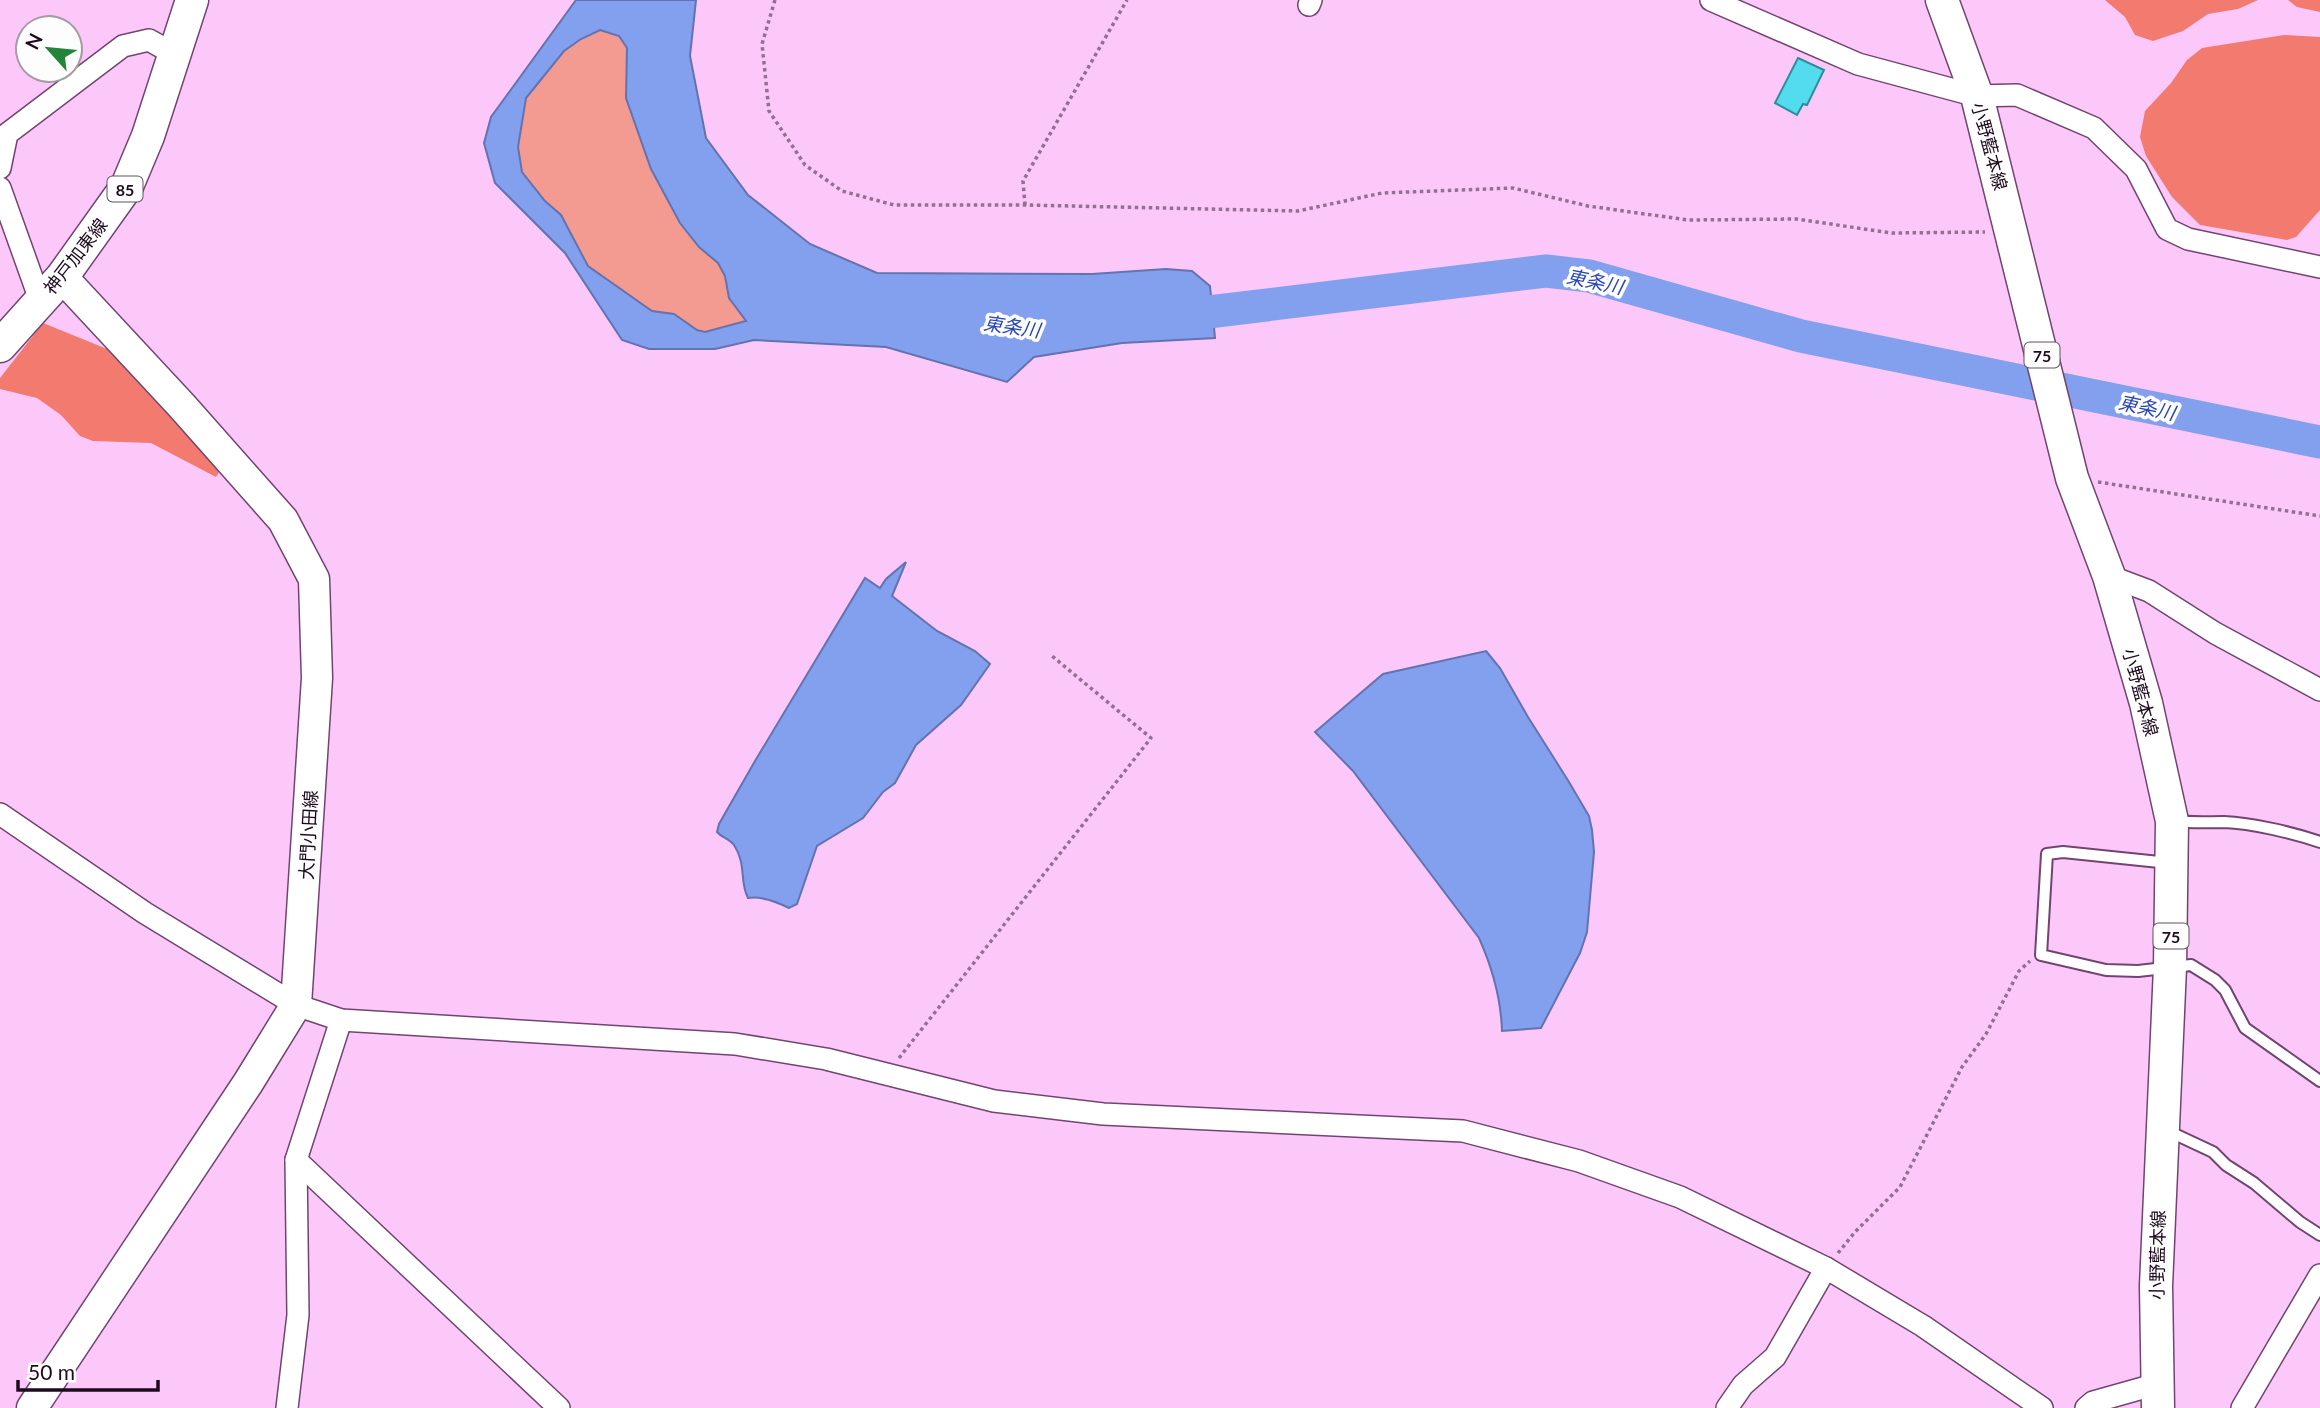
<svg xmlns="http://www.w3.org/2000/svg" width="2320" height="1408" viewBox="0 0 2320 1408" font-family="Lato,'Noto Sans JP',sans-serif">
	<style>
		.green { fill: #f39b91 }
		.forest { fill: #f27a6e }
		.water { fill: #82a0ee; stroke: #6473af; stroke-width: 2; fill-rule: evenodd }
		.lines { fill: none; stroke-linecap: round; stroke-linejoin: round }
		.river { stroke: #82a0ee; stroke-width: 33 }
		.building { fill: #52dcee; stroke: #2f8d99; stroke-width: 2 }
		.service-casing { stroke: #714570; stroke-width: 14 }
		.minor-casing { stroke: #714570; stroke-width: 24 }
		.secondary-casing { stroke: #714570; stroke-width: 33 }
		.primary-casing { stroke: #714570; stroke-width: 35 }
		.path { stroke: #936f92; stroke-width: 3.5; stroke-dasharray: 3.5 3.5; stroke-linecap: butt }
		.service { stroke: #fff; stroke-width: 10 }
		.minor { stroke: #fff; stroke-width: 21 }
		.secondary { stroke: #fff; stroke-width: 30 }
		.primary { stroke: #fff; stroke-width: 32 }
		.labels { text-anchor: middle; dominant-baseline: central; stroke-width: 7; stroke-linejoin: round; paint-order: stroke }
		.shield { fill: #fdfdfd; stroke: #605460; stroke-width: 2 }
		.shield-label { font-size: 16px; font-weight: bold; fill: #1d0b1d }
		.street-label { font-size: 18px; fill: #1d0b1d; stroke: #fdfdfd }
		.water-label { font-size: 19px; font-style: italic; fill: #2845b4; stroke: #fdfdfd }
	</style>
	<rect width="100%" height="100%" fill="#fcc8fa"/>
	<polygon class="green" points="600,30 619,36 627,48 626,98 699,247 718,262 725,276 729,298 747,321 705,332 698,330 674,314 652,311 588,266 561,215 545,201 522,172 518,147 526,98 564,51 581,39"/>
	<g class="forest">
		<polygon points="2105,0 2258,0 2238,9 2208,14 2183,31 2153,41 2135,35 2125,17"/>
		<polygon points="2288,0 2320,0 2320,12 2297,7"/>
		<polygon points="2284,35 2320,37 2320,210 2296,237 2287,240 2200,225 2172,197 2146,156 2140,137 2145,111 2171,83 2187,60 2202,48"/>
		<polygon points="43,323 112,351 224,464 216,477 151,443 93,441 80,436 61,415 37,398 0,389 0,378"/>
	</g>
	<g class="water">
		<path d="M 576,0 L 696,0 L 690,56 L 706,138 L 748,195 L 810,244 L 877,273 L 1092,274 L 1166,269 L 1192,271 L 1210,286 L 1215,338 L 1122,343 L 1034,357 L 1007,382 L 886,347 L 754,340 L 715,349 L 649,349 L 622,340 L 565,253 L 495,183 L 484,143 L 491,117 ZM 600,30 L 619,36 L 627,48 L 626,98 L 651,169 L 680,223 L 699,247 L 718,263 L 725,276 L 729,298 L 746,321 L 705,332 L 697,330 L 674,314 L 652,311 L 588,266 L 561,215 L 545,201 L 522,172 L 518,147 L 526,98 L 564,51 L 581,39 Z"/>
		<path d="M 906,562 L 892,596 L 937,631 L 975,651 L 990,664 L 961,705 L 916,745 L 895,783 L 883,792 L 863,818 L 817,846 L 797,904 L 789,908 C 777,902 761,896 748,898 C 739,881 747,865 734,845 C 729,838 722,838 717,832 L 719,824 L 755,761 L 865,578 L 880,588 L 886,579 Z"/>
		<path d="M 1486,651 L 1500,668 L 1528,717 L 1569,782 L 1589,816 L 1592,830 L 1594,852 L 1587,932 L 1580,953 L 1541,1028 L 1502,1031 C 1501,999 1492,967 1479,938 L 1353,771 L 1315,732 L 1383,674 Z"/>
	</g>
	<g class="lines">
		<polyline class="river" points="1167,317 1546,271 1589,276 1801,336 2320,442"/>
	</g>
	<polygon class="building" points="1798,58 1824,70 1807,105 1803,104 1797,115 1775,103"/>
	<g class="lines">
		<defs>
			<g id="service">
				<path d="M 2175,821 C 2192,823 2207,822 2224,822 C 2252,823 2294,833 2320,842"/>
				<polyline points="2169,863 2063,852 2047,854 2041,955 2106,970 2138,971 2191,965 2215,980 2225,990 2245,1028 2320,1081"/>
				<polyline points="2166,1130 2213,1152 2226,1165 2254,1183 2300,1222 2320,1235"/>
			</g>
			<g id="minor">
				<polyline points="1711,0 1858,64 1977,96 2017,95 2094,128 2136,169 2167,229 2188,239 2320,267"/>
				<polyline points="1309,5 1311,0"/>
				<polyline points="0,168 7,134 123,46 149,40 174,54"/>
				<polyline points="0,188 40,300"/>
				<polyline points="2109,576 2149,591 2215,633 2320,690"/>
				<polyline points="0,814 145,913 296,1005 341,1020 735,1044 826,1059 994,1101 1103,1114 1463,1131 1579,1161 1680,1197 1826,1268 1923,1326 2042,1408"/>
				<polyline points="296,1160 559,1408"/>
				<polyline points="287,1408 298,1315 296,1160 341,1020"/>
				<polyline points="1727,1408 1743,1385 1775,1357 1826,1268"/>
				<polyline points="2086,1408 2093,1402 2157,1384"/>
				<polyline points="2242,1408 2320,1275"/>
			</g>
			<polyline id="secondary" points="32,1408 248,1083 296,1005 317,678 314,579 283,520 182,406 62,277"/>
			<g id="primary">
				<polyline points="1942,0 1977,96 2072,478 2109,576 2146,703 2172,821 2170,967 2156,1286 2158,1408"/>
				<polyline points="0,346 62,277 127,186 148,136 192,0"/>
			</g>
		</defs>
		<use href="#service" class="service-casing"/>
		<use href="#minor" class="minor-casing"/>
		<use href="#secondary" class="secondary-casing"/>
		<use href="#primary" class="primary-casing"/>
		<g class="path">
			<polyline points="775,0 762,44 769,111 805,165 842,191 894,205 1025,205 1298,211 1382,193 1513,188 1588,206 1688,220 1796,219 1892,233 1985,232"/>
			<polyline points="1025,205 1023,181 1127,0"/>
			<polyline points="2098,482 2320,516"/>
			<polyline points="899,1058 1151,738 1052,656"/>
			<polyline points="1838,1253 1855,1232 1900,1187 1962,1067 1986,1034 2019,971 2030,961"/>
		</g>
		<use href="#service" class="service"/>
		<use href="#minor" class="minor"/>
		<use href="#secondary" class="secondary"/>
		<use href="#primary" class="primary"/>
	</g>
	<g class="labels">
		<g class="shield">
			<rect x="107.5" y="176.5" width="35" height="25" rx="5"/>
			<rect x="2024.5" y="342.5" width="35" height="25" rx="5"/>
			<rect x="2153.5" y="923.5" width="35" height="25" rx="5"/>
		</g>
		<g class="shield-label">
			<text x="125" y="189">85</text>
			<text x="2042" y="355">75</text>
			<text x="2171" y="936">75</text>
		</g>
		<g class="street-label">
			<text transform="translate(1990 146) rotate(75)">小野藍本線</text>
			<text transform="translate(75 256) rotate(-52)">神戸加東線</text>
			<text transform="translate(2141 692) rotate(75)">小野藍本線</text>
			<text transform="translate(308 835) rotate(-87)">大門小田線</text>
			<text transform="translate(2157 1255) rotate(-89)">小野藍本線</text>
		</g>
		<g class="water-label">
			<text transform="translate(1595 281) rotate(12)">東条川</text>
			<text transform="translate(1012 326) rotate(8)">東条川</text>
			<text transform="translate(2147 407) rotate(12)">東条川</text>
		</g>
	</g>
	<g transform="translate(49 49) rotate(297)"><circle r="33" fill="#fdfdfd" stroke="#a39ca3" stroke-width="2"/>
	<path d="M0-5L12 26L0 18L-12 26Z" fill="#22853a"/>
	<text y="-10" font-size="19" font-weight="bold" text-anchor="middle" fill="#1d0b1d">N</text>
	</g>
	<path d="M18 1380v10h140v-10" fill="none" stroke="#1d0b1d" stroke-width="3.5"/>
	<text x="28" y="1380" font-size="21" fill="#1d0b1d" stroke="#fdfdfd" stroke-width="5" paint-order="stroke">50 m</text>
</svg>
